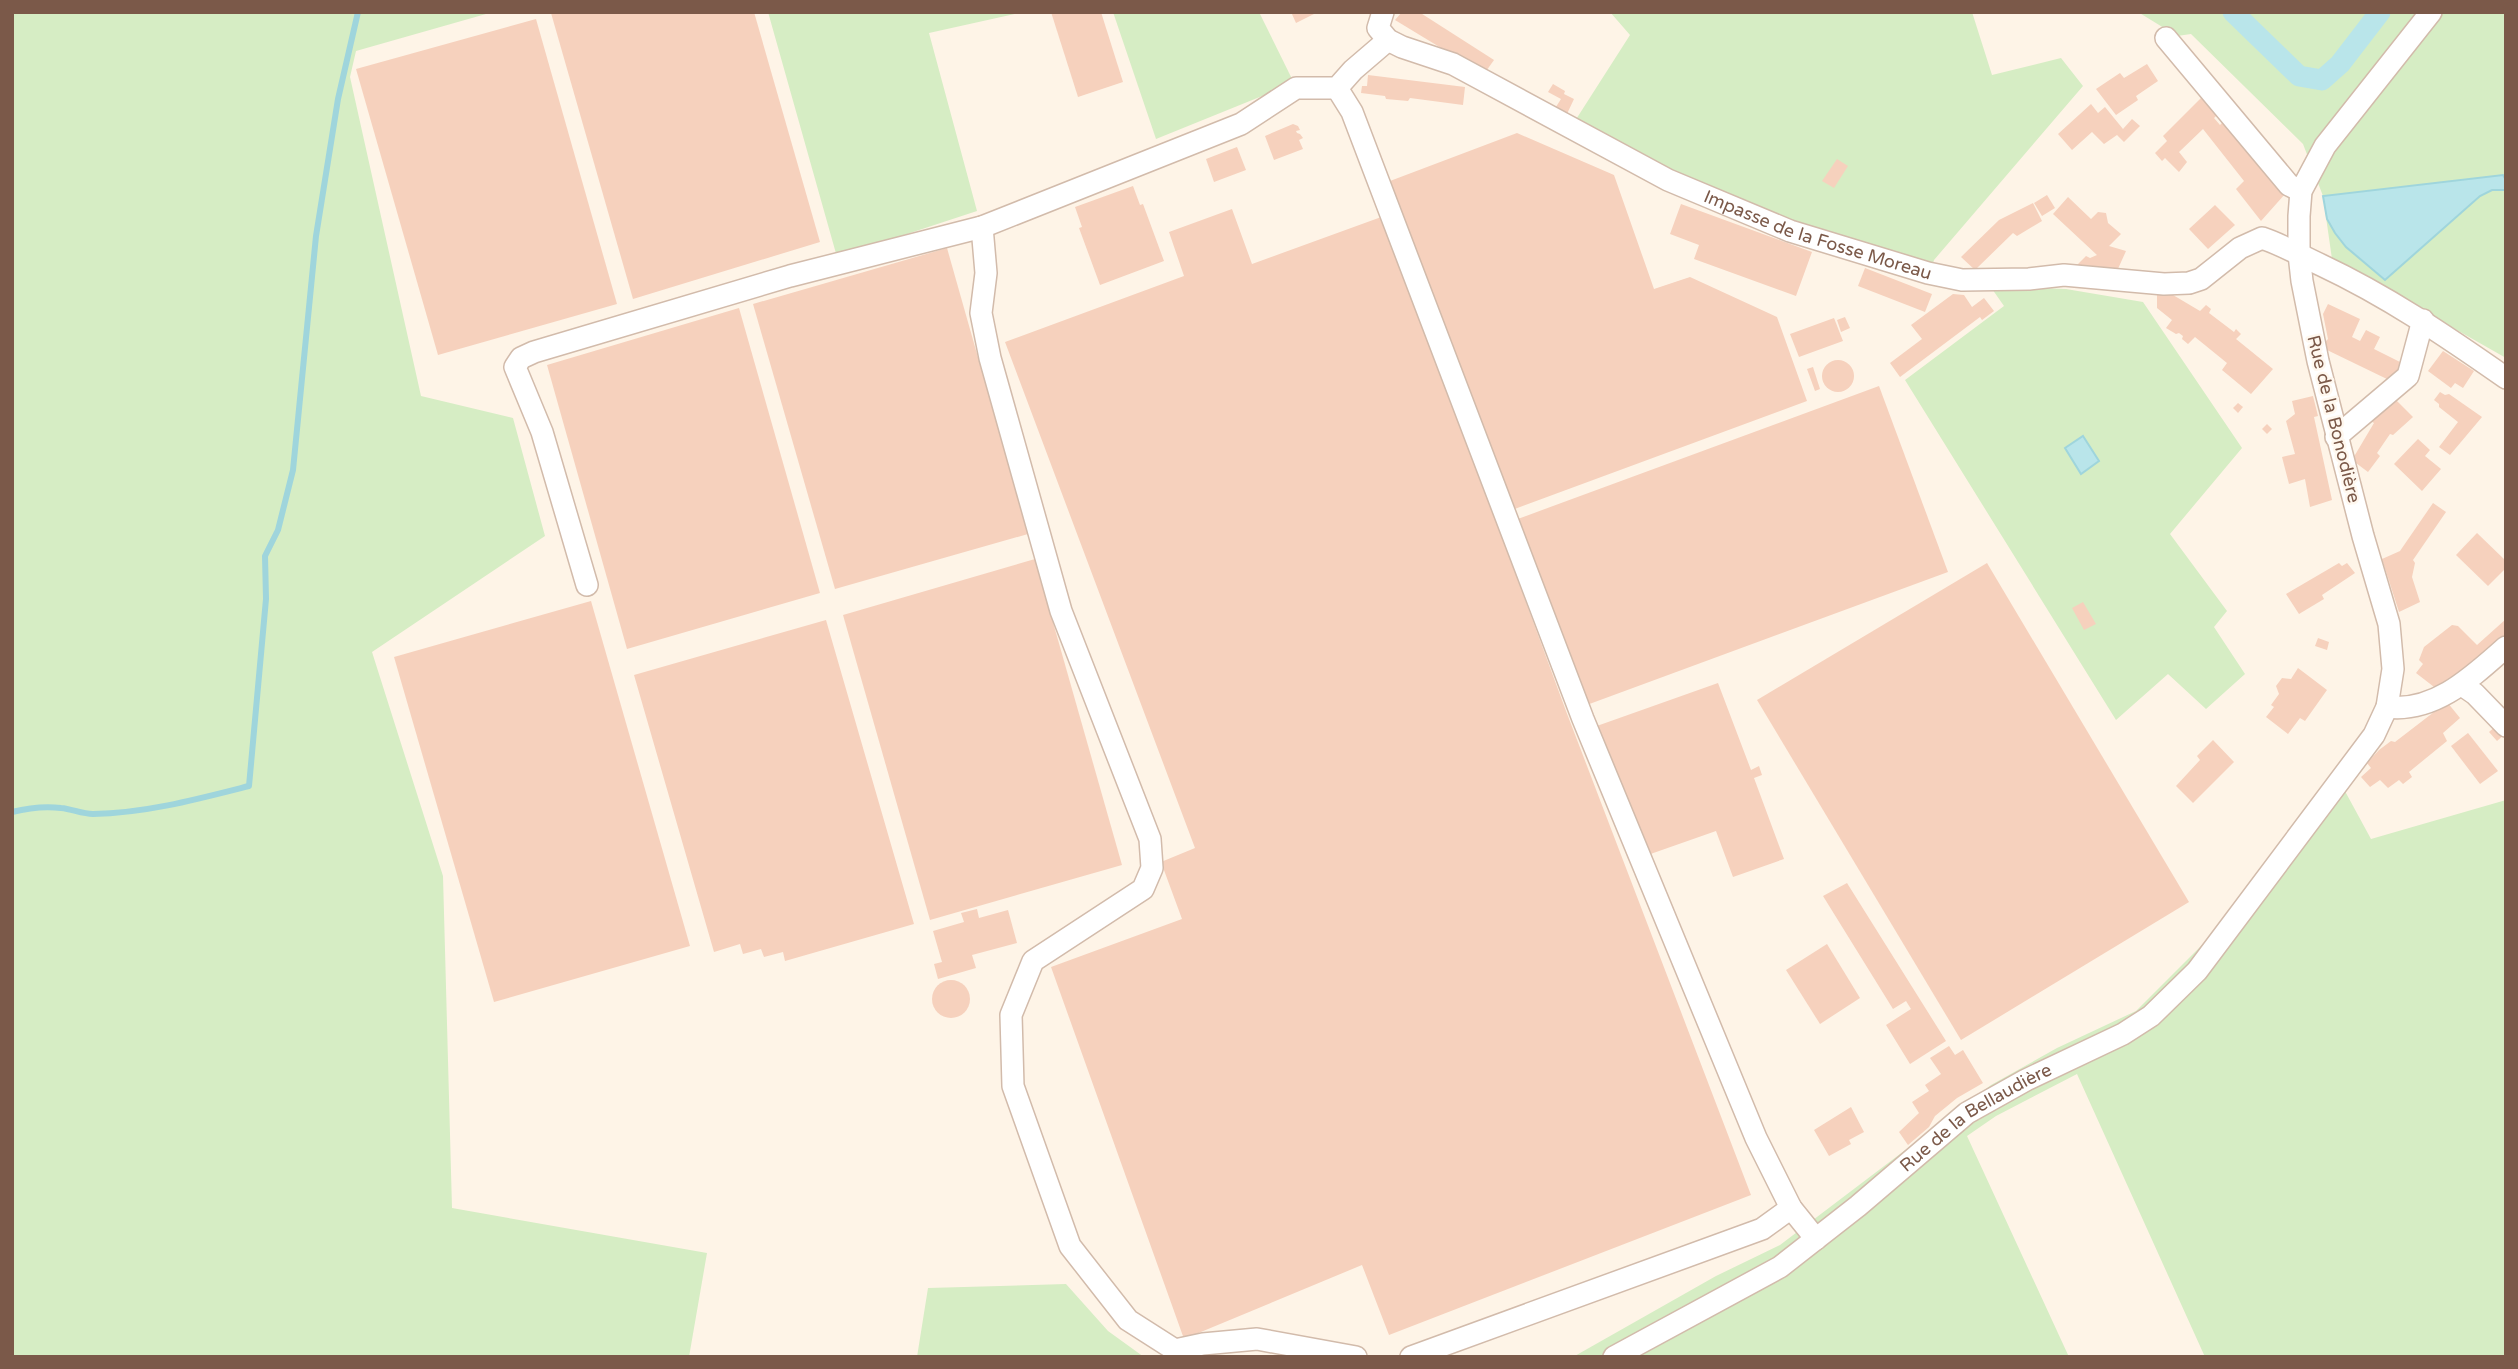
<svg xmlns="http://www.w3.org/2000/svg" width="2518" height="1369" viewBox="0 0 2518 1369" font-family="'Varela Round',sans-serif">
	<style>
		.green { fill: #d6edc4 }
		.water { fill: #b9e5ea; stroke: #9fd5dc; stroke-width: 2 }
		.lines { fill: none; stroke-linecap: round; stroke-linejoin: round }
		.stream { stroke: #9fd5dc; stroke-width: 6 }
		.canal { stroke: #b9e5ea; stroke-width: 21 }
		.building { fill: #f6d1bd }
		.minor-casing { stroke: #d2bbab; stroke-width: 24 }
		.minor { stroke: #fff; stroke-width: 21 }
		.labels { text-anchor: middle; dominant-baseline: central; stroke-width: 5; stroke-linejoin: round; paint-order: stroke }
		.street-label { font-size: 18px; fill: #7b5949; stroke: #fff8ef }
	</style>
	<rect width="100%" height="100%" fill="#fef4e7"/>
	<g class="green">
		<polygon points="12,12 493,12 356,51 350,77 421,396 513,418 545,536 372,652 443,876 452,1208 707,1253 689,1357 12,1357"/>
		<polygon points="768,12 1024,12 929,33 977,211 837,257"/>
		<polygon points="1113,12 1259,12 1294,83 1156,139"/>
		<polygon points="1610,12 1972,12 1992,75 2061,58 2083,86 1934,260 1927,280 1723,210 1617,165 1566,135 1630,35"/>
		<polygon points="2138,12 2506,12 2506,358 2332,259 2323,196 2303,144 2191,34 2177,36"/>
		<polygon points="1990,286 2066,289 2143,302 2242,448 2170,534 2227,611 2214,627 2245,674 2206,709 2168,674 2116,720 1905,380 2004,306"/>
		<polygon points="2334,771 2371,839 2506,800 2506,1357 2205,1357 2077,1074 1996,1116 1967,1136 2069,1357 1573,1357 1716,1276 1780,1245 1991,1085 2057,1048 2136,1011 2235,912"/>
		<polygon points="1066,1284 1108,1331 1144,1357 917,1357 928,1288"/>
	</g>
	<g class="water">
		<polygon points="2503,175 2506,180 2506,190 2492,190 2480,196 2385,280 2346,247 2335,233 2327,219 2323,196"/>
		<polygon points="2083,436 2099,461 2081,474 2065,448"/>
	</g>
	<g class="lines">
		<path class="stream" d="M 12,812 C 28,808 45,806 61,808 C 72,809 82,814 93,814 C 146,813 198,799 249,786 L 266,599 L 265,556 L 278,530 L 293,470 L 316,236 L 338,99 L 358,12"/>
		<polyline class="canal" points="2233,12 2299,76 2322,80 2340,64 2380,12"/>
	</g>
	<g class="building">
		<polygon points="554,12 754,12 820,242 633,299 551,13"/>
		<polygon points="1051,12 1101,12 1123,82 1078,97"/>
		<polygon points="1291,12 1318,12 1296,23"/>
		<polygon points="1402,12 1419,12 1494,60 1484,74 1395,20"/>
		<polygon points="536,19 617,304 438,355 356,69"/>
		<polygon points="2147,64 2158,81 2136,96 2138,100 2116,115 2096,89 2120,73 2124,78"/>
		<polygon points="1368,75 1465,87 1463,105 1410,98 1408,101 1386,99 1385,96 1361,93 1362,86 1367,86"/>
		<polygon points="1553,84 1565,91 1564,94 1574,99 1566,116 1554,110 1561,99 1548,92"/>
		<polygon points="2202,97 2217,115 2214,118 2220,125 2224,121 2285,194 2261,221 2236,189 2244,181 2203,129 2179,152 2187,162 2179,172 2165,158 2162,161 2155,153 2167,141 2163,136"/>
		<polygon points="2091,104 2098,113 2105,107 2123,129 2132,119 2140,126 2124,142 2117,135 2104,144 2092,132 2072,150 2058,134"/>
		<polygon points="1293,124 1298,126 1300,130 1296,131 1297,133 1300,134 1303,138 1299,140 1303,149 1274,160 1265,136"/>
		<polygon points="1517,133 1614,175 1654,289 1690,277 1777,317 1807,401 1512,510 1390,181"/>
		<polygon points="1237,147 1246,170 1214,182 1206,159"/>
		<polygon points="1837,159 1848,166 1834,188 1822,181"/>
		<polygon points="1133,186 1140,205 1143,204 1164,261 1100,285 1079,228 1082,227 1075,207"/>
		<polygon points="2047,195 2055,208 2042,216 2034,203"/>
		<polygon points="2068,197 2091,219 2098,212 2106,213 2108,223 2121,234 2109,246 2126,251 2117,271 2071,271 2086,256 2090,258 2097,255 2053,214"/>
		<polygon points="2033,203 2042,221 2017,236 2013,233 1975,270 1961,257 1999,220"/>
		<polygon points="1681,204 1812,252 1796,296 1694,259 1699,245 1670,234"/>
		<polygon points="2215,205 2235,225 2208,249 2189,229"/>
		<polygon points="1232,209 1252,264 1384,216 1566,711 1751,1195 1389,1335 1362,1265 1184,1339 1051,967 1182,919 1161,862 1195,848 1005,342 1184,276 1169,232"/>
		<polygon points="947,248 1028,534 835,589 753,304"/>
		<polygon points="1865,268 1932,294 1925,312 1858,286"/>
		<polygon points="1953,294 1964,295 1972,307 1984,298 1994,311 1982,320 1980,317 1900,377 1890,363 1922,339 1911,325"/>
		<polygon points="2157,295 2173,295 2200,311 2206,305 2211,309 2209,313 2234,332 2236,329 2241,334 2236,339 2273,369 2251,394 2222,370 2227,363 2195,337 2188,344 2182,339 2183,336 2179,333 2176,334 2166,328 2172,320 2157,308"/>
		<polygon points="2328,304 2360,319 2352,337 2360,341 2366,330 2380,337 2374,349 2402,363 2396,375 2389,380 2327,350 2325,342 2328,339 2323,314"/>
		<polygon points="739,308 820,593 627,649 547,365"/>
		<polygon points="1845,317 1850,328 1841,332 1837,320"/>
		<polygon points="1834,318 1843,341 1799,357 1790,334"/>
		<polygon points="2443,351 2474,371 2463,388 2455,383 2451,388 2428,371"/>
		<circle cx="1838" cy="376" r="16"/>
		<polygon points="1813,367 1820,389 1815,391 1807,369"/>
		<polygon points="1879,386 1948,572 1584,706 1515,520"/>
		<polygon points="2440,392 2445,395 2449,394 2482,417 2450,455 2439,447 2458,422 2439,407 2439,404 2434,400"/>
		<polygon points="2313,396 2318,416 2314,417 2332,500 2310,507 2305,479 2289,484 2282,457 2295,454 2286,421 2295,414 2292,401"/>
		<polygon points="2395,399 2413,417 2393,435 2390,434 2377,453 2380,456 2368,472 2352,460 2374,423 2371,421"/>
		<polygon points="2238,403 2243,407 2238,413 2233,408"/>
		<polygon points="2267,424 2272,429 2267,434 2262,429"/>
		<polygon points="2418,439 2430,450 2425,456 2441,469 2422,491 2394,464"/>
		<polygon points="2433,503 2446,512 2413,560 2415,563 2412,577 2420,602 2399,612 2382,559 2400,551"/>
		<polygon points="2477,533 2506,561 2506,568 2488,586 2456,555"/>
		<polygon points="1035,559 1122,865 930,920 843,615"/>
		<polygon points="1987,563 2189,902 1961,1040 1757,700"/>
		<polygon points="2339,563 2342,566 2347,563 2355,573 2322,595 2324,599 2299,614 2286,594"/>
		<polygon points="591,601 690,946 494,1002 394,657"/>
		<polygon points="2083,602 2096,624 2084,630 2072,608"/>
		<polygon points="2506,619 2506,639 2438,690 2416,673 2423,664 2419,660 2424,647 2452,625 2458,626 2477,645"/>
		<polygon points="826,620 914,924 785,961 783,952 764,957 761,949 743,954 740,944 714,952 634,675"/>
		<polygon points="2318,638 2329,642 2327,650 2315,646"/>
		<polygon points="2298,668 2327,690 2305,721 2300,718 2288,734 2266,717 2274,707 2271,705 2279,694 2276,686 2282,678 2291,679"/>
		<polygon points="1718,683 1751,770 1759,766 1762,775 1754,778 1784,859 1733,877 1716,831 1642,857 1594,727"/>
		<polygon points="2447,702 2460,718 2443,733 2447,741 2409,772 2412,777 2403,784 2399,780 2388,788 2380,780 2370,787 2361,777 2371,768 2367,763 2379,750 2391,741 2395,742"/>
		<polygon points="2497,725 2505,734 2497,741 2489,732"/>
		<polygon points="2468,733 2498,771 2480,784 2451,746"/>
		<polygon points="2213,740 2234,762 2193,803 2176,786 2200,760 2197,756"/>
		<polygon points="1847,883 1946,1041 1910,1064 1886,1025 1911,1009 1906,1001 1893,1009 1823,896"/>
		<polygon points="977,909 979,918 1008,910 1017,943 972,955 976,968 938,979 934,964 942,962 933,931 964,922 961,913"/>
		<polygon points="1827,944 1860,998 1820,1024 1786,970"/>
		<circle cx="951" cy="999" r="19"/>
		<polygon points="1949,1046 1955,1055 1963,1050 1983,1083 1957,1098 1935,1116 1929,1127 1908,1145 1899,1132 1919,1113 1912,1102 1929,1091 1925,1085 1941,1074 1930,1058"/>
		<polygon points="1851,1107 1864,1132 1849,1140 1851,1144 1829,1156 1814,1130"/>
	</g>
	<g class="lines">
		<defs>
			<g id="minor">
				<path id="s1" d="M 1383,12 L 1378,28 L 1388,40 L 1402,47 L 1453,64 L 1668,180 L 1790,231 L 1928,273 L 1962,280 L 2029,279 L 2064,275 L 2164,284 L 2189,283 L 2201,279 L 2240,248 L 2262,238 C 2283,245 2301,256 2321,265 C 2387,296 2446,336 2506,378"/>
				<polyline points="2166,38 2289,185 2301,191"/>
				<polyline points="1337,88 1352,112 1583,719 1756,1138 1791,1208 1816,1239"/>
				<polyline points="982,227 986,273 981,313 990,358 1061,611 1150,839 1152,868 1143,889 1033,961 1011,1015 1013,1086 1070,1246 1128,1320 1175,1350 1203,1344 1257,1339 1356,1357"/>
				<polyline points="2336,437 2408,376 2423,320"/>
				<polyline points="587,585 542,432 515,367 521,358 534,352 790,276 982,227 1241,124 1296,88 1337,88 1353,70 1388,40"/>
				<polyline points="2462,685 2475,694 2506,726"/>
				<path d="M 2387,707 C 2435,713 2473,676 2506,647"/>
				<polyline points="1411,1357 1762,1229 1791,1208"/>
				<path id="s2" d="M 1614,1357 L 1780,1267 L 1858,1206 L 1967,1113 L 2026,1080 L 2123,1034 L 2151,1016 L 2197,971 L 2374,735 L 2387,707 L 2393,669 L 2389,624 L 2363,536 L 2318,361 L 2302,281 L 2299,254 L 2299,216 L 2301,191 L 2325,146 L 2431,12"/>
			</g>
		</defs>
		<use href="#minor" class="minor-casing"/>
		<use href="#minor" class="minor"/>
	</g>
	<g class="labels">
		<g class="street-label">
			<text stroke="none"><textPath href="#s1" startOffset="506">Impasse de la Fosse Moreau</textPath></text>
			<text transform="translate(2334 419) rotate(76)">Rue de la Bonodière</text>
			<text stroke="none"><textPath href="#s2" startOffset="436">Rue de la Bellaudière</textPath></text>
		</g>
	</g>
	<rect width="2518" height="1369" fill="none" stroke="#7b5949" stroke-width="28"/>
</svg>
